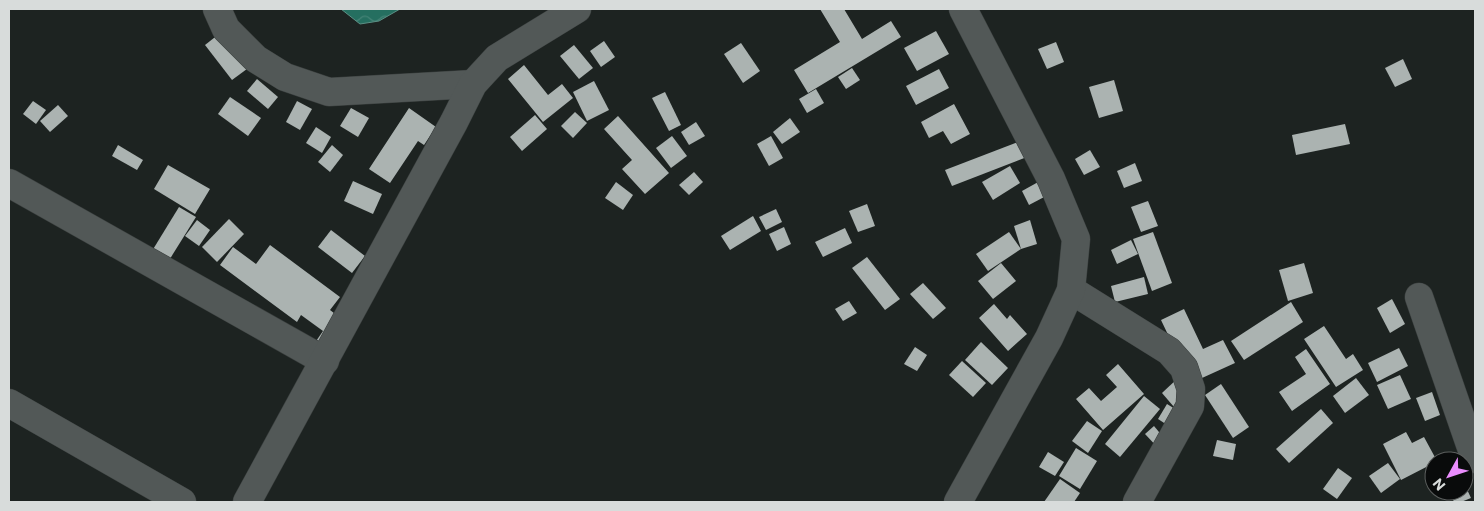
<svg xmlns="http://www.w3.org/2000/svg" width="1484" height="511" viewBox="0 0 1484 511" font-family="Commissioner,sans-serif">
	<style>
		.water { fill: url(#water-waves); stroke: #5b9085 }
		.building { fill: #abb3b1 }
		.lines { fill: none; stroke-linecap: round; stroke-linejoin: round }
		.minor-casing { stroke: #393e3d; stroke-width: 29 }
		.minor { stroke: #525857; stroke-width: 28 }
	</style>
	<defs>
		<pattern id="water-waves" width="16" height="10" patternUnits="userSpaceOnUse" patternTransform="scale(1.25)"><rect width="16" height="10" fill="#256f60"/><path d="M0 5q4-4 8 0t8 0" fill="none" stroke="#448376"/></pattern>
	</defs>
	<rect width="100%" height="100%" fill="#1d2321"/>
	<polygon class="water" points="341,9 400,9 379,21 360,24"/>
	<g class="building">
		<polygon points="820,9 844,9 862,39 891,21 901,37 808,93 794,70 840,42"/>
		<polygon points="224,30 251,66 232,80 205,45"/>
		<polygon points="936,31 949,54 917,71 904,48"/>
		<polygon points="604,41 615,57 601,67 590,51"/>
		<polygon points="1056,42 1064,62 1047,69 1038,49"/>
		<polygon points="741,43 760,71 743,83 724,54"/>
		<polygon points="574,45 593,68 579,79 560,56"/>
		<polygon points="1403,59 1412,79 1395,87 1385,68"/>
		<polygon points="524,65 548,95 562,84 573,98 543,122 508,79"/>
		<polygon points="852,68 860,80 846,89 838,77"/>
		<polygon points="939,69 949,88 916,105 906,86"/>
		<polygon points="257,79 278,97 268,109 247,91"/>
		<polygon points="1114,80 1123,111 1099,118 1089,87"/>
		<polygon points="594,81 609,110 587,121 573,92"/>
		<polygon points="816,89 824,103 807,113 799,99"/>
		<polygon points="665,92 681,125 669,131 652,98"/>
		<polygon points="230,97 261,118 248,136 218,114"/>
		<polygon points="33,101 46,110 36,124 23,114"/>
		<polygon points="297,101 312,109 300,130 286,122"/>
		<polygon points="954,104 970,134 951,144 943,131 929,138 921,122"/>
		<polygon points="58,105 68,116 50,132 40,121"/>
		<polygon points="351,108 369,118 358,137 340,126"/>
		<polygon points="409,108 436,127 424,145 418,141 390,183 369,169"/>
		<polygon points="575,112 587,123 573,138 561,126"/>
		<polygon points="535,115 547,129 522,151 510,137"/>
		<polygon points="618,116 669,173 645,194 622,169 632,160 604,129"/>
		<polygon points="790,118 800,132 782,144 773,132"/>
		<polygon points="696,122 705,136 689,145 681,132"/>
		<polygon points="1345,124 1350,144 1296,155 1292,135"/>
		<polygon points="316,127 331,137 322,153 306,143"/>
		<polygon points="672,136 687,156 671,168 656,148"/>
		<polygon points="771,136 783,158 769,166 757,144"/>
		<polygon points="1026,139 1032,155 952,186 945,170"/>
		<polygon points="118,145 143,160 137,170 112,156"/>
		<polygon points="332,145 343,155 330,172 318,162"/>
		<polygon points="1090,150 1100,167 1084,175 1075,159"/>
		<polygon points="1135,163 1142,181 1124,188 1117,171"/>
		<polygon points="168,165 210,189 195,214 154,189"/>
		<polygon points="1010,166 1020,183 993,200 982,182"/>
		<polygon points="694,172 703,182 689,195 679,185"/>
		<polygon points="353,181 382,194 373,214 344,201"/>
		<polygon points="1040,181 1048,195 1029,205 1022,191"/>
		<polygon points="616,182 633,195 623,210 605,198"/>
		<polygon points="1148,201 1158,226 1141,232 1131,207"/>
		<polygon points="867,204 875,226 858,232 849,211"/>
		<polygon points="179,207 196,217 168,262 152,251"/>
		<polygon points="776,209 782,222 766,230 759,217"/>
		<polygon points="753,216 761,231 730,250 721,236"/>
		<polygon points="229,219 244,234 217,262 202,247"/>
		<polygon points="197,220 210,230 199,246 185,236"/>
		<polygon points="1030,220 1037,244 1021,249 1014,226"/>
		<polygon points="784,227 791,244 777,251 769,234"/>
		<polygon points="845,228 852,243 823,257 815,242"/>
		<polygon points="331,230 365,256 352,273 318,247"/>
		<polygon points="1009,232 1021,249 988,271 976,254"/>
		<polygon points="1153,232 1172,283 1152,291 1133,239"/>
		<polygon points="1131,240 1138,254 1117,264 1111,250"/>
		<polygon points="270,245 340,297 330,310 347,323 312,347 323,331 301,315 297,322 220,265 233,247 256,264"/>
		<polygon points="867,257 900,299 885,310 852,268"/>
		<polygon points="1001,263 1016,281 993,299 978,281"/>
		<polygon points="1304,263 1313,293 1288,301 1279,270"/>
		<polygon points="1144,277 1148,294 1115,302 1111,286"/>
		<polygon points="923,283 946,308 933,319 910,294"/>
		<polygon points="1392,299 1405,324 1390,333 1377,308"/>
		<polygon points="849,301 857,313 843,321 835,309"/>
		<polygon points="1291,302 1303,322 1244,360 1231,341"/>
		<polygon points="994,304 1007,319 1010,315 1027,334 1008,351 979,318"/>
		<polygon points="1184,309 1203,349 1223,340 1235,363 1191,383 1161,320"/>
		<polygon points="1324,326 1346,359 1353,354 1363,370 1336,387 1304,339"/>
		<polygon points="981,342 1008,368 992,385 965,360"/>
		<polygon points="915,347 927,355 917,371 904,364"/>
		<polygon points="1399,348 1408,366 1377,382 1368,363"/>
		<polygon points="1306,349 1330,384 1292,411 1279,392 1306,374 1295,357"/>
		<polygon points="962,361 986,383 973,397 949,375"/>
		<polygon points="1118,364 1144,394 1103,430 1076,399 1089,388 1101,401 1117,387 1106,375"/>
		<polygon points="1400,375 1411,399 1388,409 1377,385"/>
		<polygon points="1178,378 1191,391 1174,407 1162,393"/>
		<polygon points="1356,378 1369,395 1345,413 1333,396"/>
		<polygon points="1221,384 1249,427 1233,438 1205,395"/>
		<polygon points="1432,392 1440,415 1425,421 1416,398"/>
		<polygon points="1144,396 1160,409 1120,457 1105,444"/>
		<polygon points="1167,404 1188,417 1178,432 1158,419"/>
		<polygon points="1321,409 1333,423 1289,463 1276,449"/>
		<polygon points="1087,421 1102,431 1088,453 1072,441"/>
		<polygon points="1154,426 1168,443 1160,450 1145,434"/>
		<polygon points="1406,432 1412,443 1424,437 1437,461 1434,461 1434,463 1401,480 1383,444"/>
		<polygon points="1217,440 1236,444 1233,460 1213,456"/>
		<polygon points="1076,448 1097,461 1080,489 1059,476"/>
		<polygon points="1048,452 1064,462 1055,476 1039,467"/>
		<polygon points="1388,463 1400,479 1381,493 1369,476"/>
		<polygon points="1338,468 1352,478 1337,499 1323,489"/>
		<polygon points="1060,479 1080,493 1074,502 1044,502"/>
		<polygon points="1464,483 1471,498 1461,502 1454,502 1449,491 1464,491"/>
	</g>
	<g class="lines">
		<defs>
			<g id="minor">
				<polyline points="217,9 226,29 256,59 285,77 329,92 473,84"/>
				<polyline points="9,183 325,361"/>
				<polyline points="1071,290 1169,351 1184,368 1191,389 1190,406 1137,502"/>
				<polyline points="1419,297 1475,459"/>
				<polyline points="9,403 182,502"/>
				<polyline points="247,502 454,122 473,84 497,58 577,9"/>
				<polyline points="958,502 1049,338 1071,290 1076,239 1051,179 963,9"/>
			</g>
		</defs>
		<use href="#minor" class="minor-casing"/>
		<use href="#minor" class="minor"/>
	</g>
	<rect width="1484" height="511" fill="none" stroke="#d8dcdb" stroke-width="20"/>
	<g transform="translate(1449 476) rotate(230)"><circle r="24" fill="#090b0b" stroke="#5c5f5e"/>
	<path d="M0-4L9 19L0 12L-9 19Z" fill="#ea8dfd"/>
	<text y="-8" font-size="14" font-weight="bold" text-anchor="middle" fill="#d8dcdb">N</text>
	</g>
</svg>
